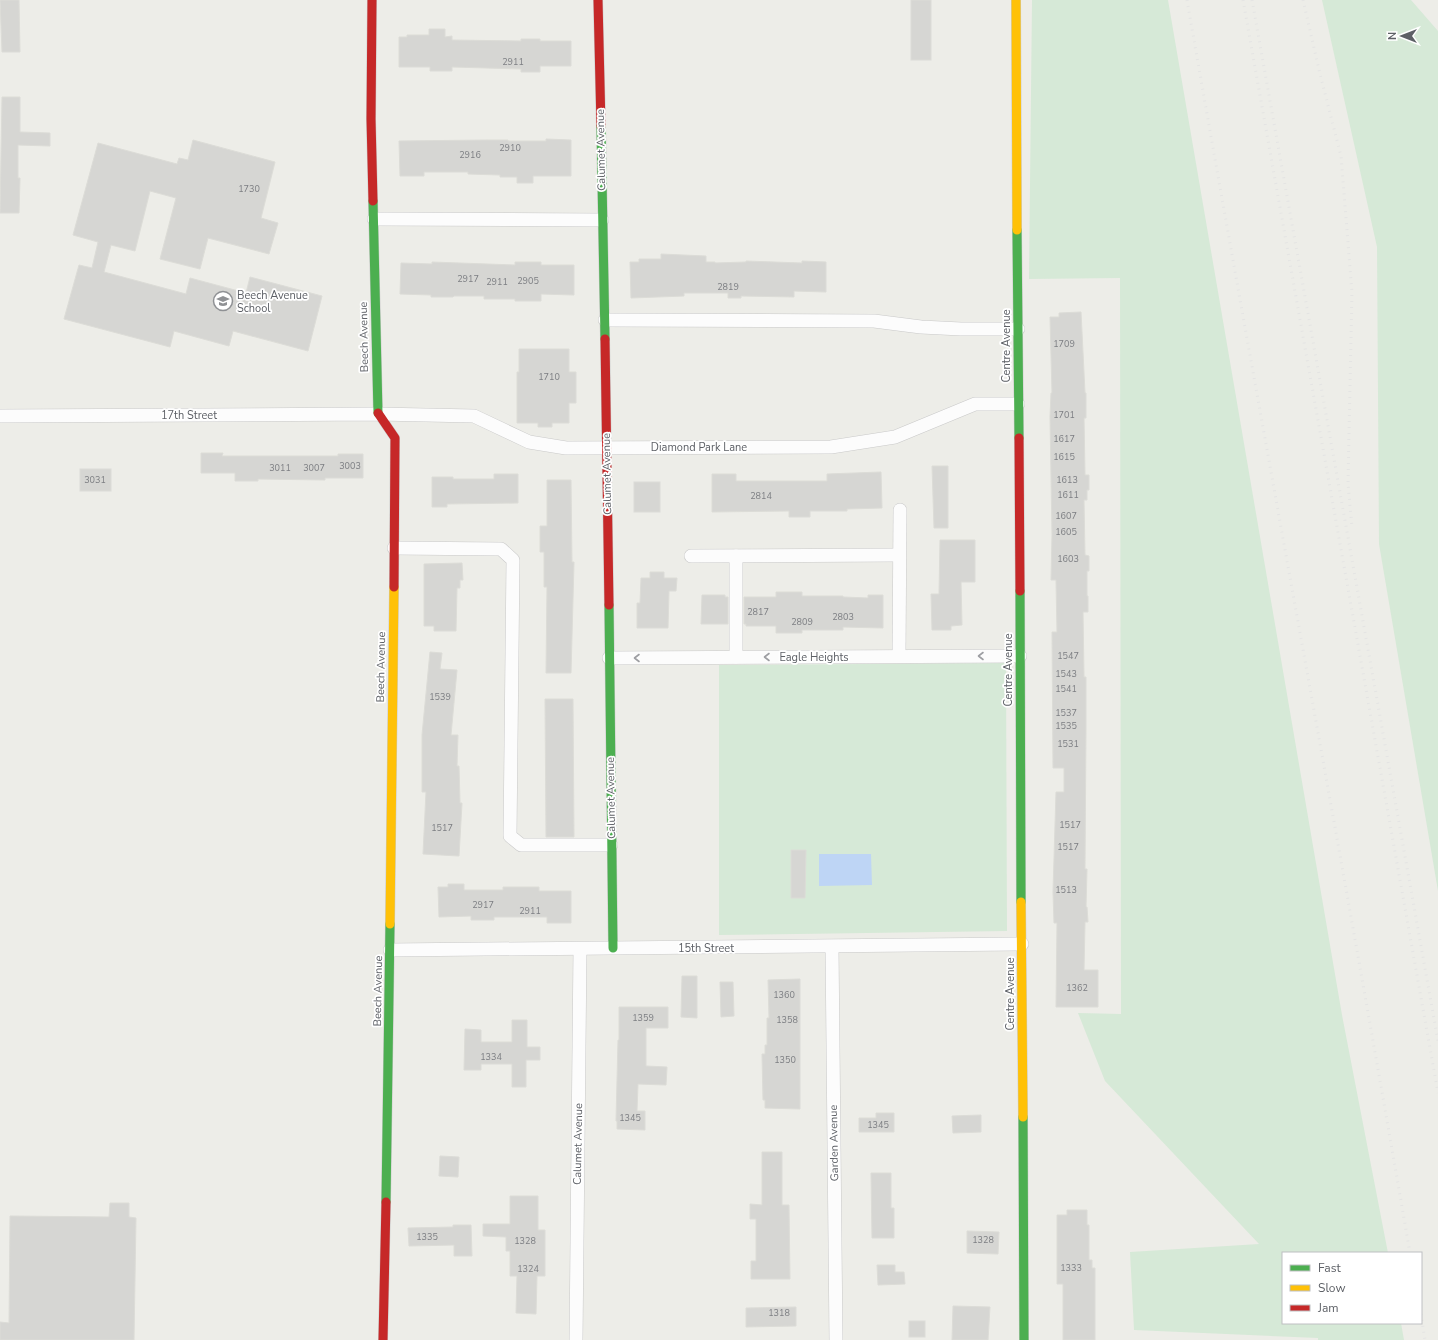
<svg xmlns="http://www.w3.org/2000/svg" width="1438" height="1340" viewBox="0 0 1438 1340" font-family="'Nunito Sans',sans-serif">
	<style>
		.green { fill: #d6e9d7 }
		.water { fill: #bed5f5 }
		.building { fill: #d6d6d3; stroke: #dcdcd7 }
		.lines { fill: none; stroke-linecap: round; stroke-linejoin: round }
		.street-casing { stroke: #c9c9c9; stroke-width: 14 }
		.fast-casing { stroke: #cacaca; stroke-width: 10 }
		.slow-casing { stroke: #cacaca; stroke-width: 10 }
		.jam-casing { stroke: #cacaca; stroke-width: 10 }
		.street { stroke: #fcfcfc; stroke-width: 13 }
		.fast { stroke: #4caf50; stroke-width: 9 }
		.slow { stroke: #ffc107; stroke-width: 9 }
		.jam { stroke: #c62828; stroke-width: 9 }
		.rail { stroke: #e4e4e3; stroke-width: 3; stroke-dasharray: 1 5; stroke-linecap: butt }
		.oneway { stroke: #9d9ea2 }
		.labels { text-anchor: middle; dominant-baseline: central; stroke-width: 3.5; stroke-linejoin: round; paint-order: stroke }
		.number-label { font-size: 9px; fill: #7c7e82 }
		.street-label { font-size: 11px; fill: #5d6066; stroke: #fff }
		.poi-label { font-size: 11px; fill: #5d6066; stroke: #fff; text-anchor: start }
	</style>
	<rect width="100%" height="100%" fill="#edede8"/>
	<g class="green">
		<polygon points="1032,0 1168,0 1342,1015 1388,1253 1283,1253 1283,1323 1401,1323 1404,1340 1318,1340 1318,1338 1134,1330 1130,1252 1259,1244 1105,1081 1078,1013 1121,1014 1120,278 1029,279"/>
		<polygon points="1322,0 1411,0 1438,31 1438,891 1379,544 1377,247"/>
		<polygon points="1006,663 1007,931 719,935 719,665"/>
	</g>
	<polygon class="water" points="819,854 871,854 872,885 819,886"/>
	<g class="building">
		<polygon points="0,0 19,0 20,52 2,52"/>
		<rect x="911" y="0" width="20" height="60"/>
		<polygon points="429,29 445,29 445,37 452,36 452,40 521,41 521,39 540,39 540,41 571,41 571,66 540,66 540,72 521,72 521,69 452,67 452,71 430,71 430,67 399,67 399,37 407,37 407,35 429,35"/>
		<polygon points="2,97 20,97 20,132 50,133 50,146 18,145 18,178 20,178 19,213 0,213"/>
		<polygon points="546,139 571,140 571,176 533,176 533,183 517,183 517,177 500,177 500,175 468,174 468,172 424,172 424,176 400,176 399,141 488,140 508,140 508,141 546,141"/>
		<polygon points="193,140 275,162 261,218 278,223 269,254 208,238 200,269 160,259 176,198 150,191 135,251 111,245 104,272 186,294 190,278 246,293 250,277 322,296 308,351 233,331 229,346 174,331 170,347 64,319 79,265 92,268 98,242 73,235 98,143 177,164 179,158 188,160"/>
		<polygon points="661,254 706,256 706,262 715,262 715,263 746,262 746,261 802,263 802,261 826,262 826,292 794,291 794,297 741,296 741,298 728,298 728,293 684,293 684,296 631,298 630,262 639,262 639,259 661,259"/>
		<polygon points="432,262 515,265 515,262 541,262 541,265 574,265 574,295 541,294 541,301 515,301 515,299 484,299 484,296 454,296 453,297 431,297 431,295 400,294 401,263 432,264"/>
		<polygon points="1081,312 1085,393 1086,393 1086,418 1084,418 1085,475 1089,475 1089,490 1087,490 1087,500 1084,500 1085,555 1089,556 1089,571 1087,571 1087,596 1088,596 1088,612 1083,612 1084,677 1086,677 1086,730 1085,869 1087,869 1086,907 1087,907 1088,922 1085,922 1084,970 1098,970 1098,1007 1056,1007 1057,923 1054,923 1053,892 1056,792 1064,792 1064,768 1053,768 1052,632 1057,632 1056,580 1051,580 1052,535 1050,417 1051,393 1052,393 1050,317 1059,317 1059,313"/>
		<polygon points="519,349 569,349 569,372 576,372 576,403 569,403 569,423 552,423 552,427 538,427 538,423 517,423 517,372 519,372"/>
		<polygon points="201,453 223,453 222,456 338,456 338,454 363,454 363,478 325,478 325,480 258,479 258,481 235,481 235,473 201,473"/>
		<polygon points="932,466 948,466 948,528 934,528"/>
		<rect x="80" y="469" width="31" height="22"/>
		<polygon points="881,472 882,508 847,509 847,511 810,511 810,517 789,517 789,511 712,512 712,474 736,474 736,481 827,481 827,474"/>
		<polygon points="494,474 518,474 518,503 447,504 447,507 432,507 432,477 453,477 453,479 494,479"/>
		<polygon points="547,480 571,480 572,562 574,562 571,673 546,673 547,587 544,587 544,552 540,552 540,526 547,526"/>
		<rect x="634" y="482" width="26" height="30"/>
		<polygon points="940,540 975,540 975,582 961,582 962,625 951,626 951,630 932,630 931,594 939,594"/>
		<polygon points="462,563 463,580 460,580 460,588 457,588 456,631 434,631 434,626 424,626 424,564"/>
		<polygon points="650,572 664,572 664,578 677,578 676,591 669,591 668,628 637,628 637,603 640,603 641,578 650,578"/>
		<polygon points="776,592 802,592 802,596 843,596 843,597 868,598 868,595 883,595 883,628 843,627 843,630 802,630 802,633 776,633 776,626 746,626 746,624 744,624 744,597 776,597"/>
		<polygon points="702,595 725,595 725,597 728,597 728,624 701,624"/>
		<polygon points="430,652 442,653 440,669 457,670 451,735 458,735 457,766 459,766 460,803 462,803 459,856 423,854 426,792 422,792 422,735"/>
		<polygon points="545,699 573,699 574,837 546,837"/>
		<polygon points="791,850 806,850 805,898 791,898"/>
		<polygon points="448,884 464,884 464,890 503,890 503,887 539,887 539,891 571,891 571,923 547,923 547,917 494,917 494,920 471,920 471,916 439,917 438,887 448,887"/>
		<polygon points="682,976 697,976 697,1018 681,1017"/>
		<polygon points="800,979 800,1109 765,1108 765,1100 763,1100 762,1054 765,1054 765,1045 767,1045 767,1018 769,1018 768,980"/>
		<polygon points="720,982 733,982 734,1016 721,1017"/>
		<polygon points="619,1007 668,1007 668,1028 646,1028 646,1066 667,1067 666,1085 638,1084 637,1111 645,1111 645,1130 617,1129 617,1121 616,1121 618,1040 619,1040"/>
		<polygon points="512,1020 527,1020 527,1047 540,1047 540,1060 526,1060 526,1087 512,1087 512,1064 481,1064 481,1070 464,1070 465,1029 481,1030 481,1042 512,1042"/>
		<polygon points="876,1113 894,1113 894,1132 859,1132 859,1118 876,1118"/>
		<polygon points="981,1115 981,1132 953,1133 952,1116"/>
		<polygon points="762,1152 782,1152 782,1205 789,1205 790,1279 751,1279 751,1261 756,1261 756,1219 750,1219 750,1204 762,1205"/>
		<polygon points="440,1156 459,1157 458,1177 439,1176"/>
		<polygon points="871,1173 891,1173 891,1208 894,1208 894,1238 872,1238"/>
		<polygon points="510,1196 538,1196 538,1230 545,1230 545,1276 537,1276 536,1314 516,1313 517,1276 510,1276 510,1251 506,1251 506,1237 483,1236 483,1224 510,1224"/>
		<polygon points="110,1203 129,1203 129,1217 136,1218 134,1340 0,1340 0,1322 9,1323 10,1216 109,1217"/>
		<polygon points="1067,1210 1087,1210 1087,1225 1089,1225 1089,1260 1092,1260 1092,1268 1095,1268 1095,1340 1063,1340 1063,1284 1057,1284 1057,1215 1067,1215"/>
		<polygon points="453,1225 471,1225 472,1256 454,1256 454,1245 409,1246 408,1228 453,1227"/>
		<polygon points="967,1231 999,1232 998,1254 967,1253"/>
		<polygon points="877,1265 895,1265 895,1272 904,1272 905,1284 878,1285"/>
		<polygon points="953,1306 990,1307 988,1340 952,1340"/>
		<polygon points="796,1307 796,1326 746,1327 746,1308"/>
		<rect x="909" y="1321" width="16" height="16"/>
	</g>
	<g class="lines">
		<defs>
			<g id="street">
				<polyline points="374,219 602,220"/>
				<polyline points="605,320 874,321 921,327 961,329 1018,329"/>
				<polyline points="0,416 378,414 474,416 529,442 566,448 831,447 895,437 975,404 1018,404"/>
				<polyline points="394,548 501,549 513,560 510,836 521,845 611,845"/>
				<polyline points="691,556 899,555"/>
				<polyline points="736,556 736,657"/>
				<polyline points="899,656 900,510"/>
				<polyline points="609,658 1020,656"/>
				<polyline points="832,947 836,1340"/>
				<polyline points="390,950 1022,944"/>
				<polyline points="576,1340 580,949"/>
			</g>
			<g id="fast">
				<polyline points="601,126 605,339"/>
				<polyline points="373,201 378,413"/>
				<polyline points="1017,230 1019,438"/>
				<polyline points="1020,591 1021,902"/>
				<polyline points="609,605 613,948"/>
				<polyline points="1023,1117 1024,1340"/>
				<polyline points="386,1202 390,924"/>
			</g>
			<g id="slow">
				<polyline points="1016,0 1017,230"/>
				<polyline points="1021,902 1023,1117"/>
				<polyline points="390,924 394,587"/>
			</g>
			<g id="jam">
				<polyline points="372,0 371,119 373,201"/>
				<polyline points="598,0 601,126"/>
				<polyline points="605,339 609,605"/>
				<polyline points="378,413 395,438 394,587"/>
				<polyline points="1019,438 1020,591"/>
				<polyline points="383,1340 386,1202"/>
			</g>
		</defs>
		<use href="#street" class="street-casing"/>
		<use href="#fast" class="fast-casing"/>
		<use href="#slow" class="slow-casing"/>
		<use href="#jam" class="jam-casing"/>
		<use href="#street" class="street"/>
		<use href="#fast" class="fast"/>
		<use href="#slow" class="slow"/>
		<use href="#jam" class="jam"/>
		<g class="rail">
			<path d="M 1187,0 C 1260,418 1338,835 1410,1253"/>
			<polyline points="1243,0 1438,1093"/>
			<polyline points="1252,0 1438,1041"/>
			<polyline points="1303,0 1320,74 1341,156 1352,292 1348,484 1352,527"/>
			<polyline points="1421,1314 1425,1340"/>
		</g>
	</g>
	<defs><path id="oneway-chevron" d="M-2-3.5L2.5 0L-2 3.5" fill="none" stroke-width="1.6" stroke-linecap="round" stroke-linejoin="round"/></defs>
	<g class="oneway">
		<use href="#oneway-chevron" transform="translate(981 656) rotate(180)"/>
		<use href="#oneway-chevron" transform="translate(767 657) rotate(180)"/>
		<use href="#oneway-chevron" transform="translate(637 658) rotate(180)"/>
	</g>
	<defs>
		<symbol id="school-ring" viewBox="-11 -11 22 22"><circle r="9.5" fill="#fff" stroke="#8f9194" stroke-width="1.5"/><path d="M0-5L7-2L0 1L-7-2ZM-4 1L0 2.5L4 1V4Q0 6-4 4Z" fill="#8f9194"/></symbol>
	</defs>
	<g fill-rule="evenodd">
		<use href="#school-ring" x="212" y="290" width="22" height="22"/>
	</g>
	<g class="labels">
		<g class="number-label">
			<text x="513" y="62">2911</text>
			<text x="510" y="148">2910</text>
			<text x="470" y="155">2916</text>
			<text x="249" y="189">1730</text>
			<text x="468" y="279">2917</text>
			<text x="528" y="281">2905</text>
			<text x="497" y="282">2911</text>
			<text x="728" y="287">2819</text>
			<text x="1064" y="344">1709</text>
			<text x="549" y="377">1710</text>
			<text x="1064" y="415">1701</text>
			<text x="1064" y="439">1617</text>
			<text x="1064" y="457">1615</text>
			<text x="350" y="466">3003</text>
			<text x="280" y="468">3011</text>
			<text x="314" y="468">3007</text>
			<text x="95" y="480">3031</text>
			<text x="1067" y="480">1613</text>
			<text x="1068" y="495">1611</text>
			<text x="761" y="496">2814</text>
			<text x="1066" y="516">1607</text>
			<text x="1066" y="532">1605</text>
			<text x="1068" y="559">1603</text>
			<text x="758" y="612">2817</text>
			<text x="843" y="617">2803</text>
			<text x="802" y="622">2809</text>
			<text x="1068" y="656">1547</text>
			<text x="1066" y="674">1543</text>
			<text x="1066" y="689">1541</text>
			<text x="440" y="697">1539</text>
			<text x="1066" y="713">1537</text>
			<text x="1066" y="726">1535</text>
			<text x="1068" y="744">1531</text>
			<text x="1070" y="825">1517</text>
			<text x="442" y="828">1517</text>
			<text x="1068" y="847">1517</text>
			<text x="1066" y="890">1513</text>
			<text x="483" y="905">2917</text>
			<text x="530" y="911">2911</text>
			<text x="1077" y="988">1362</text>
			<text x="784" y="995">1360</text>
			<text x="643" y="1018">1359</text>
			<text x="787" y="1020">1358</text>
			<text x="491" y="1057">1334</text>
			<text x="785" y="1060">1350</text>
			<text x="630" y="1118">1345</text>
			<text x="878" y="1125">1345</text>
			<text x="427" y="1237">1335</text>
			<text x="983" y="1240">1328</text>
			<text x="525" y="1241">1328</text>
			<text x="1071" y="1268">1333</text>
			<text x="528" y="1269">1324</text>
			<text x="779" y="1313">1318</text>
		</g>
		<g class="street-label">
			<text transform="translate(601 150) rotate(-91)">Calumet Avenue</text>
			<text transform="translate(364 337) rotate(-91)">Beech Avenue</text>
			<text transform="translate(1006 346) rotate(-90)">Centre Avenue</text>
			<text x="189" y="415">17th Street</text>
			<text x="699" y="447">Diamond Park Lane</text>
			<text transform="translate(607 474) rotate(-91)">Calumet Avenue</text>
			<text x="814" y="657">Eagle Heights</text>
			<text transform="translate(381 667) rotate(-89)">Beech Avenue</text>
			<text transform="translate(1008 670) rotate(-90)">Centre Avenue</text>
			<text transform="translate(611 798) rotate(-91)">Calumet Avenue</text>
			<text x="706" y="948">15th Street</text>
			<text transform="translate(378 991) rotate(-89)">Beech Avenue</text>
			<text transform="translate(1010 994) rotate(-90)">Centre Avenue</text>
			<text transform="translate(834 1143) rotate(-91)">Garden Avenue</text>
			<text transform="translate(578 1144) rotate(-89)">Calumet Avenue</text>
		</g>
		<g class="poi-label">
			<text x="237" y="295">Beech Avenue<tspan x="237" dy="13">School</tspan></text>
		</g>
	</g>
	<rect x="1282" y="1252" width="140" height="72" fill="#ffffff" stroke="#bebfc2"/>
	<rect x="1290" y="1265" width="20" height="6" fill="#4caf50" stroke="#bebfc2"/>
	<text x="1318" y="1272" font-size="12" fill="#5d6066">Fast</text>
	<rect x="1290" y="1285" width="20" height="6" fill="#ffc107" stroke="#bebfc2"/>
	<text x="1318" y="1292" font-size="12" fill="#5d6066">Slow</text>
	<rect x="1290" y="1305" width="20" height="6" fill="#c62828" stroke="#bebfc2"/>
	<text x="1318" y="1312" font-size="12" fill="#5d6066">Jam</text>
	<g transform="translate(1402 36) rotate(270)" stroke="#ffffff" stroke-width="3" paint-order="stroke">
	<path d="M0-3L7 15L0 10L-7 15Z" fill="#5d6066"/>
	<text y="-6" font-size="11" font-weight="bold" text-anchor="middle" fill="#5d6066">N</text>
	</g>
</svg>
